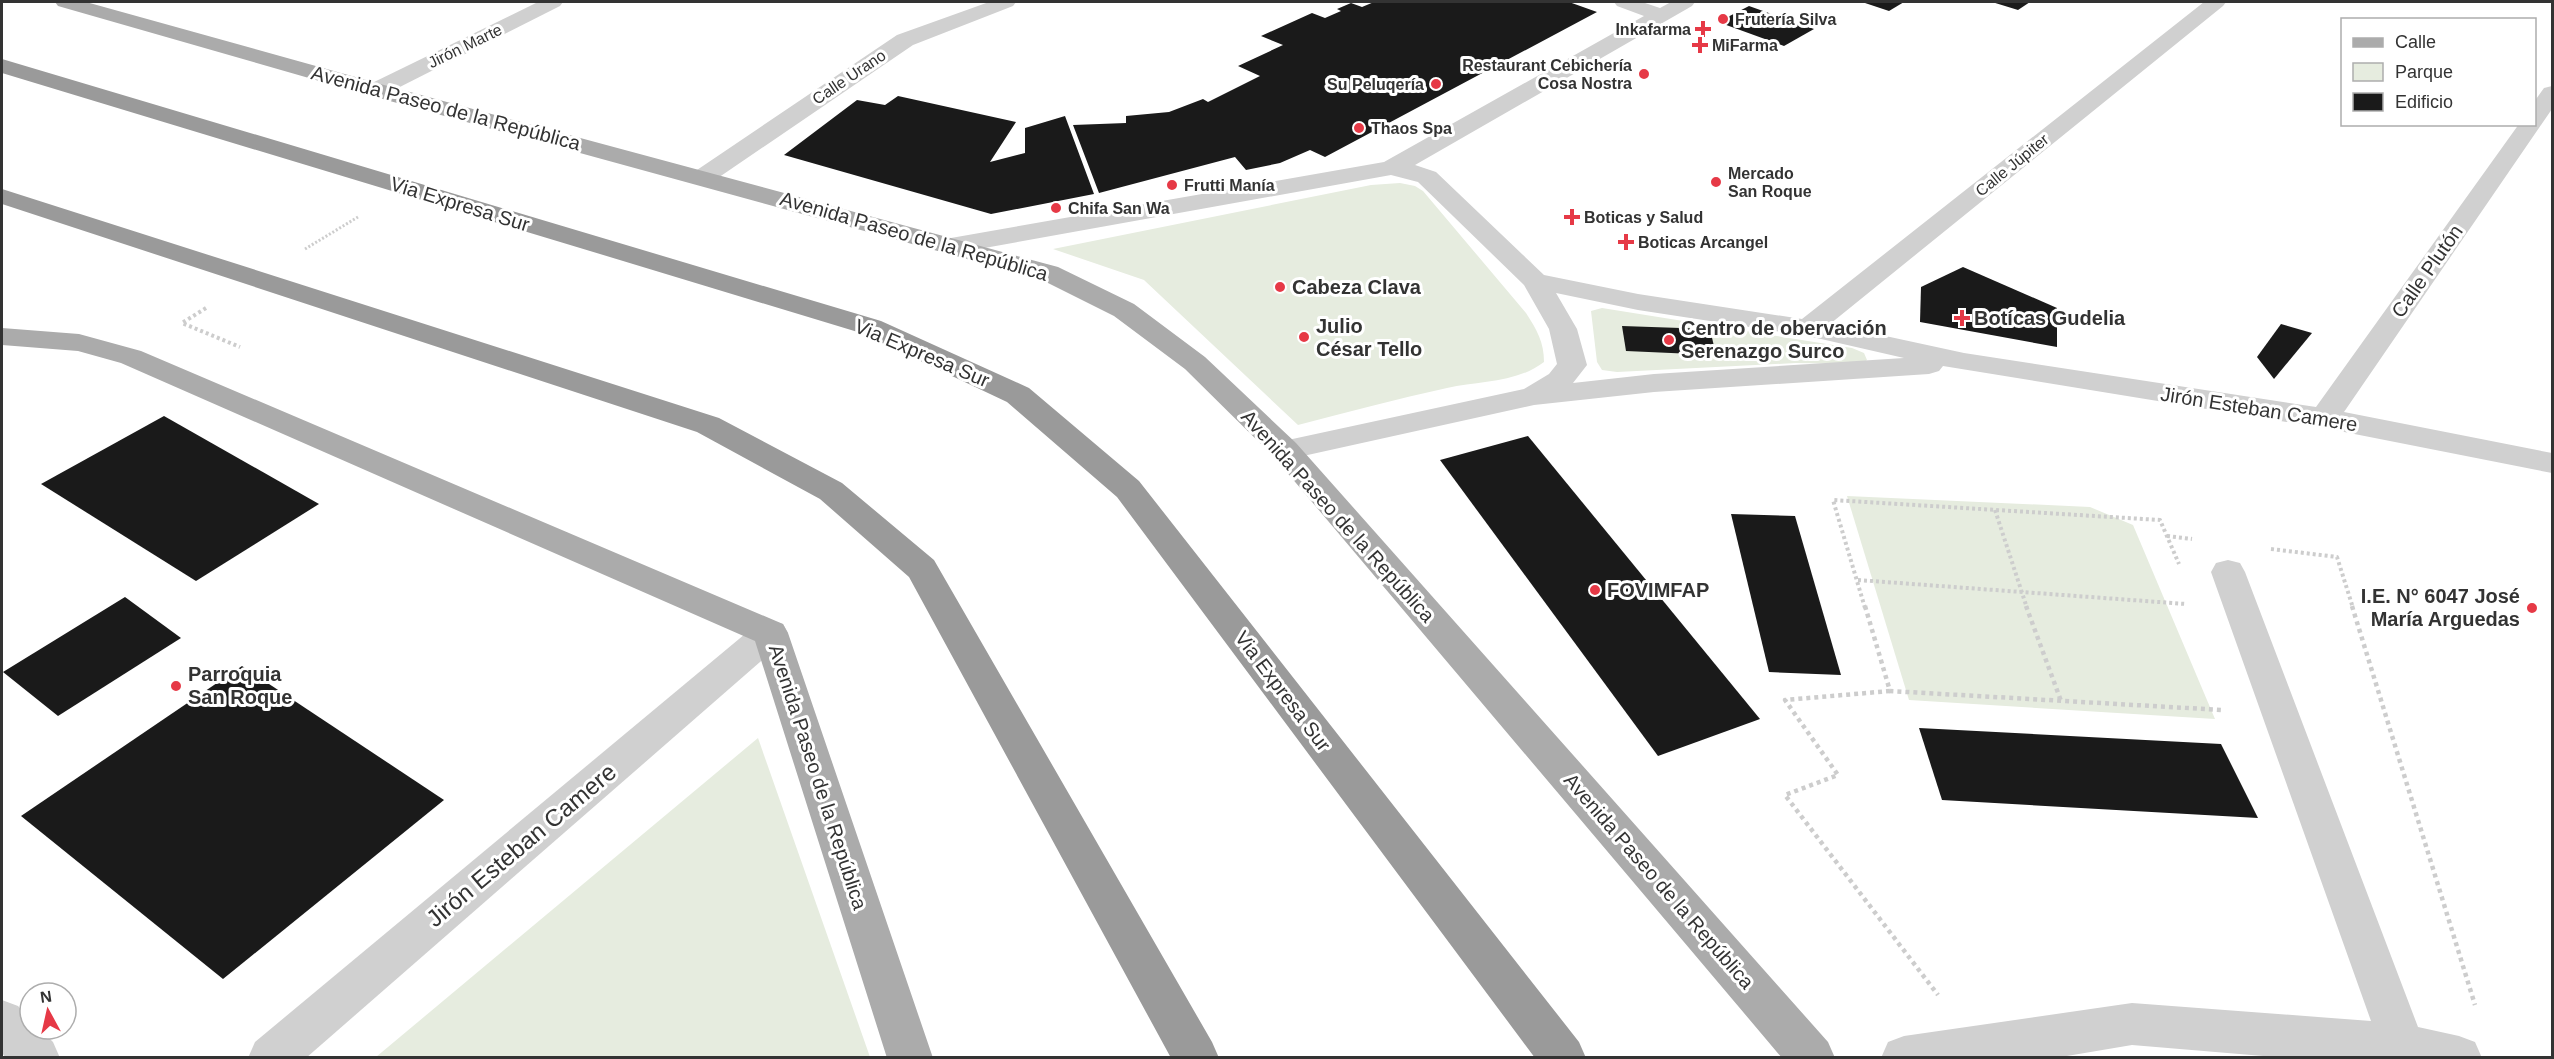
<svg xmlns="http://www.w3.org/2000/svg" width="2554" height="1059" viewBox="0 0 2554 1059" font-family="Helvetica,sans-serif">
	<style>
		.green { fill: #e6ecdf }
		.building { fill: #1a1a1a }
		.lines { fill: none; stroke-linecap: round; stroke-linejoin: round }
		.path-far2 { stroke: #cdcdcd; stroke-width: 3; stroke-dasharray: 2 2; stroke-linecap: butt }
		.path-far1 { stroke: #cdcdcd; stroke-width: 4; stroke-dasharray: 3 3; stroke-linecap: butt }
		.path { stroke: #cdcdcd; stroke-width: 4.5; stroke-dasharray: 4 4; stroke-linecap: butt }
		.street { fill: #d0d0d0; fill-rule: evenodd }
		.primary { fill: #ababab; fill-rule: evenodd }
		.highway { fill: #9a9a9a; fill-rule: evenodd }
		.poi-dot { fill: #e63946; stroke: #fff; stroke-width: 2 }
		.labels { text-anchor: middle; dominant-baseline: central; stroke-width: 6; stroke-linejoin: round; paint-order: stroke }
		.far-poi-label { font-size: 16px; font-weight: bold; fill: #333; stroke: #fff; text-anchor: start }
		.far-street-label { font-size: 16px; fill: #333; stroke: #fff }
		.street-label { font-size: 20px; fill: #333; stroke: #fff }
		.poi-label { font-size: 20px; font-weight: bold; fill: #333; stroke: #fff; text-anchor: start }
		.near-street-label { font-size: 24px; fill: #333; stroke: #fff }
	</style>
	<rect width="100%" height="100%" fill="#fff"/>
	<g class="green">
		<path d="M 1400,183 L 1415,186 L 1423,191 L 1526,313 C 1537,330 1544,342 1544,362 C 1517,383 1479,381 1447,388 C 1397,399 1348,412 1298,425 L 1144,280 L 1053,249 L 1371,185 Z"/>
		<polygon points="1602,308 1852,348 1864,353 1867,360 1862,364 1796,363 1617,372 1602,370 1597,362 1591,311"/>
		<polygon points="1847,496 2090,507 2133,525 2215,719 1909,700"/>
		<polygon points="758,738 870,1057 376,1057"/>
	</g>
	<g class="building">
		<polygon points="1374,2 1569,2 1597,12 1325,157 1310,150 1280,163 1246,170 1235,157 1099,193 1073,125 1126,123 1126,116 1169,112 1203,99 1208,102 1260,76 1238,66 1283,45 1261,36 1312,13 1325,18 1341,11 1337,9 1351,3 1362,7"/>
		<polygon points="1862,2 1904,2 1889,11"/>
		<polygon points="1992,2 2030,2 2018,10"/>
		<polygon points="1749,6 1814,29 1784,46 1718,22"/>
		<polygon points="898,96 1016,122 990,162 1025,153 1025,128 1065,116 1094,194 991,214 784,155 857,100 885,105"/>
		<polygon points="1963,267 2057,308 2057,347 1920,322 1921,287"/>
		<polygon points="2281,324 2312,333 2274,379 2257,357"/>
		<polygon points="1622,326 1710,329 1716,355 1626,351"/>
		<polygon points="164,416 319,504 196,581 41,484"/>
		<polygon points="1528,436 1760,719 1658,756 1440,460"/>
		<polygon points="1731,514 1795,516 1841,675 1769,672"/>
		<polygon points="125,597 181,638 58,716 3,672"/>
		<polygon points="242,666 444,800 223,979 21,816"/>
		<polygon points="1919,728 2221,744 2258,818 1942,800"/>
	</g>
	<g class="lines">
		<polyline class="path-far2" points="305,249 358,217"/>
		<g class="path-far1">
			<polyline points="206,308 182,323 240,347"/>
			<polyline points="1995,510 2027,608"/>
			<polyline points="2167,536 2192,539"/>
			<polyline points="2271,549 2337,557 2353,608"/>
			<polyline points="1858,580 2186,604"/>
			<polyline points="1865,608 1833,500 2160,520 2179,564"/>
		</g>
		<g class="path">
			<polyline points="1865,606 1890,691 2222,710"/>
			<polyline points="2026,606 2061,701"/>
			<polyline points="2352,606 2475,1005"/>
			<polyline points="1890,691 1785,700 1838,775 1785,795 1938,995"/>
		</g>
		<g class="street">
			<polygon points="538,2 563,2 560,6 384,95 376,97 368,95 365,90 368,85"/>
			<polygon points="989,2 1016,2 1013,6 913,45 712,182 703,184 694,182 691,177 694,172 897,35"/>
			<path d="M 1614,2 L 1642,2 L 1660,8 L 1671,2 L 1695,2 L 1692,6 L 1415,165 L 1436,172 L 1544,275 L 1638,294 L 1802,319 L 2204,2 L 2226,2 L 2223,6 L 1830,324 L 1964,353 L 2316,407 L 2519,124 L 2534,124 L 2534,102 L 2544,88 L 2552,86 L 2552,109 L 2344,412 L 2552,453 L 2552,473 L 2324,428 L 1943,366 L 1939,371 L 1929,374 L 1654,392 L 1534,405 L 1285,460 L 1274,457 L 1269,450 L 1274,443 L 1524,389 L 1549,374 L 1557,364 L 1549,329 L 1524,285 L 1418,182 L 1391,175 L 951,254 L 942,252 L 938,246 L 942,240 L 951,238 L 1384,162 L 1644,16 L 1617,6 ZM 1556,293 L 1638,310 L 1808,336 L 1904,358 L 1654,374 L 1573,383 L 1587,365 L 1577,329 Z"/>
			<polygon points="2228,560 2240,563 2245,572 2418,1027 2459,1036 2475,1042 2482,1058 2287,1058 2132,1045 2055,1058 1881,1058 1888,1042 1904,1036 2132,1003 2371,1021 2211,572 2216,563"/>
			<polygon points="770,620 783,624 788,633 783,642 306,1058 248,1058 255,1042 757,624"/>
			<polygon points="2,1000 18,1006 30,1019 30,1029 40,1029 53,1042 60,1058 6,1058 2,1053"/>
		</g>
		<g class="primary">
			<polygon points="55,2 86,2 384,85 1058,267 1134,304 1205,357 1296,443 1828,1042 1835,1058 1782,1058 1274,457 1185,369 1114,316 1040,279 368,95 58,6"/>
			<polygon points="2,328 79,334 141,351 783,624 788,633 933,1058 887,1058 755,641 121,363 78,351 2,345"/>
		</g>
		<g class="highway">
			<polygon points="2,59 881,321 1029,388 1139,481 1579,1042 1586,1058 1535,1058 1117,497 1007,402 861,333 2,73"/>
			<polygon points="2,189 719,418 842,483 934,560 1212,1042 1219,1058 1171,1058 909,577 820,499 697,432 2,204"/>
		</g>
	</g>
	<g class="poi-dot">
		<circle cx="1723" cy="19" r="6"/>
		<path d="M1700 20h6v6h6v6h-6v6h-6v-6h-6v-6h6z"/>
		<path d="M1697 36h6v6h6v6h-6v6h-6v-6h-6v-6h6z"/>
		<circle cx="1644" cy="74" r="6"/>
		<circle cx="1436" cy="84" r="6"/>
		<circle cx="1359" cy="128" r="6"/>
		<circle cx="1716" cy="182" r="6"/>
		<circle cx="1172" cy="185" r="6"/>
		<circle cx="1056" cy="208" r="6"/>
		<path d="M1569 208h6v6h6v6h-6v6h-6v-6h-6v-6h6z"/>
		<path d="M1623 233h6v6h6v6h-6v6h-6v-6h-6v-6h6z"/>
		<circle cx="1280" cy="287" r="6"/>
		<path d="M1959 309h6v6h6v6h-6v6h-6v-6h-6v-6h6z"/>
		<circle cx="1304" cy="337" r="6"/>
		<circle cx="1669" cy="340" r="6"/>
		<circle cx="1595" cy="590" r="6"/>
		<circle cx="2532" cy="608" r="6"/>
		<circle cx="176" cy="686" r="6"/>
	</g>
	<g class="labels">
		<g class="far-poi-label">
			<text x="1735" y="19">Frutería Silva</text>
			<text x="1691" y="29" text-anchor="end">Inkafarma</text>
			<text x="1712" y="45">MiFarma</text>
			<text x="1632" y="65" text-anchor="end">Restaurant Cebichería<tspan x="1632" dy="18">Cosa Nostra</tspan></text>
			<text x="1424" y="84" text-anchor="end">Su Peluqería</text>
			<text x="1371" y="128">Thaos Spa</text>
			<text x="1728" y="173">Mercado<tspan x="1728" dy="18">San Roque</tspan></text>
			<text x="1184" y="185">Frutti Manía</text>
			<text x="1068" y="208">Chifa San Wa</text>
			<text x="1584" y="217">Boticas y Salud</text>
			<text x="1638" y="242">Boticas Arcangel</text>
		</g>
		<g class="far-street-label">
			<text transform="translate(465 46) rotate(-26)">Jirón Marte</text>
			<text transform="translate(849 77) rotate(-34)">Calle Urano</text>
			<text transform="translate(2012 165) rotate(-39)">Calle Júpiter</text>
		</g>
		<g class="street-label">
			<text transform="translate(446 108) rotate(15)">Avenida Paseo de la República</text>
			<text transform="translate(460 204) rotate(17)">Via Expresa Sur</text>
			<text transform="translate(914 236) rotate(16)">Avenida Paseo de la República</text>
			<text transform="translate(2427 271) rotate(-55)">Calle Plutón</text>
			<text transform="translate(922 353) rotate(23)">Via Expresa Sur</text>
			<text transform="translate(2259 409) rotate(9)">Jirón Esteban Camere</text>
			<text transform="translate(1338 516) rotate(48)">Avenida Paseo de la República</text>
			<text transform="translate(1283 691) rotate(53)">Via Expresa Sur</text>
			<text transform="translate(818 777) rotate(72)">Avenida Paseo de la República</text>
			<text transform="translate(1659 881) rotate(49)">Avenida Paseo de la República</text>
		</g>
		<g class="poi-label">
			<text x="1292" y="287">Cabeza Clava</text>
			<text x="1974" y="318">Botícas Gudelia</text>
			<text x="1316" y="326">Julio<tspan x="1316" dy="23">César Tello</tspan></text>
			<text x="1681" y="328">Centro de obervación<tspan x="1681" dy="23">Serenazgo Surco</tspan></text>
			<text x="1607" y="590">FOVIMFAP</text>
			<text x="2520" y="596" text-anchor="end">I.E. N° 6047 José<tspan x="2520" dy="23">María Arguedas</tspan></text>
			<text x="188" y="674">Parroquia<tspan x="188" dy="23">San Roque</tspan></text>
		</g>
		<g class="near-street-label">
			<text transform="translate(521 845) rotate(-40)">Jirón Esteban Camere</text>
		</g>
	</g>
	<rect width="2554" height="1059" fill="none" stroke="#333333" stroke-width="6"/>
	<rect x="2341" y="18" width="195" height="108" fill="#ffffff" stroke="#adadad" stroke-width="1.5"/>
	<rect x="2353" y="38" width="30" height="9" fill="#ababab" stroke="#adadad" stroke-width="1.5"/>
	<text x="2395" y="48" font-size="18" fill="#333333">Calle</text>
	<rect x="2353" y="63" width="30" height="18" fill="#e6ecdf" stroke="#adadad" stroke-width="1.5"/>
	<text x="2395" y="78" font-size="18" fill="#333333">Parque</text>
	<rect x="2353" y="93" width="30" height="18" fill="#1a1a1a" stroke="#adadad" stroke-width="1.5"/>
	<text x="2395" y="108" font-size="18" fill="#333333">Edificio</text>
	<g transform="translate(48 1011) rotate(352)"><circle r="28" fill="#ffffff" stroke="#adadad" stroke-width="1.5"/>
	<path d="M0-4.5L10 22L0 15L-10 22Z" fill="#e63946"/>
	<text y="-9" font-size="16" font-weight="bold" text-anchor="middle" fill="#333333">N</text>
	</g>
</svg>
